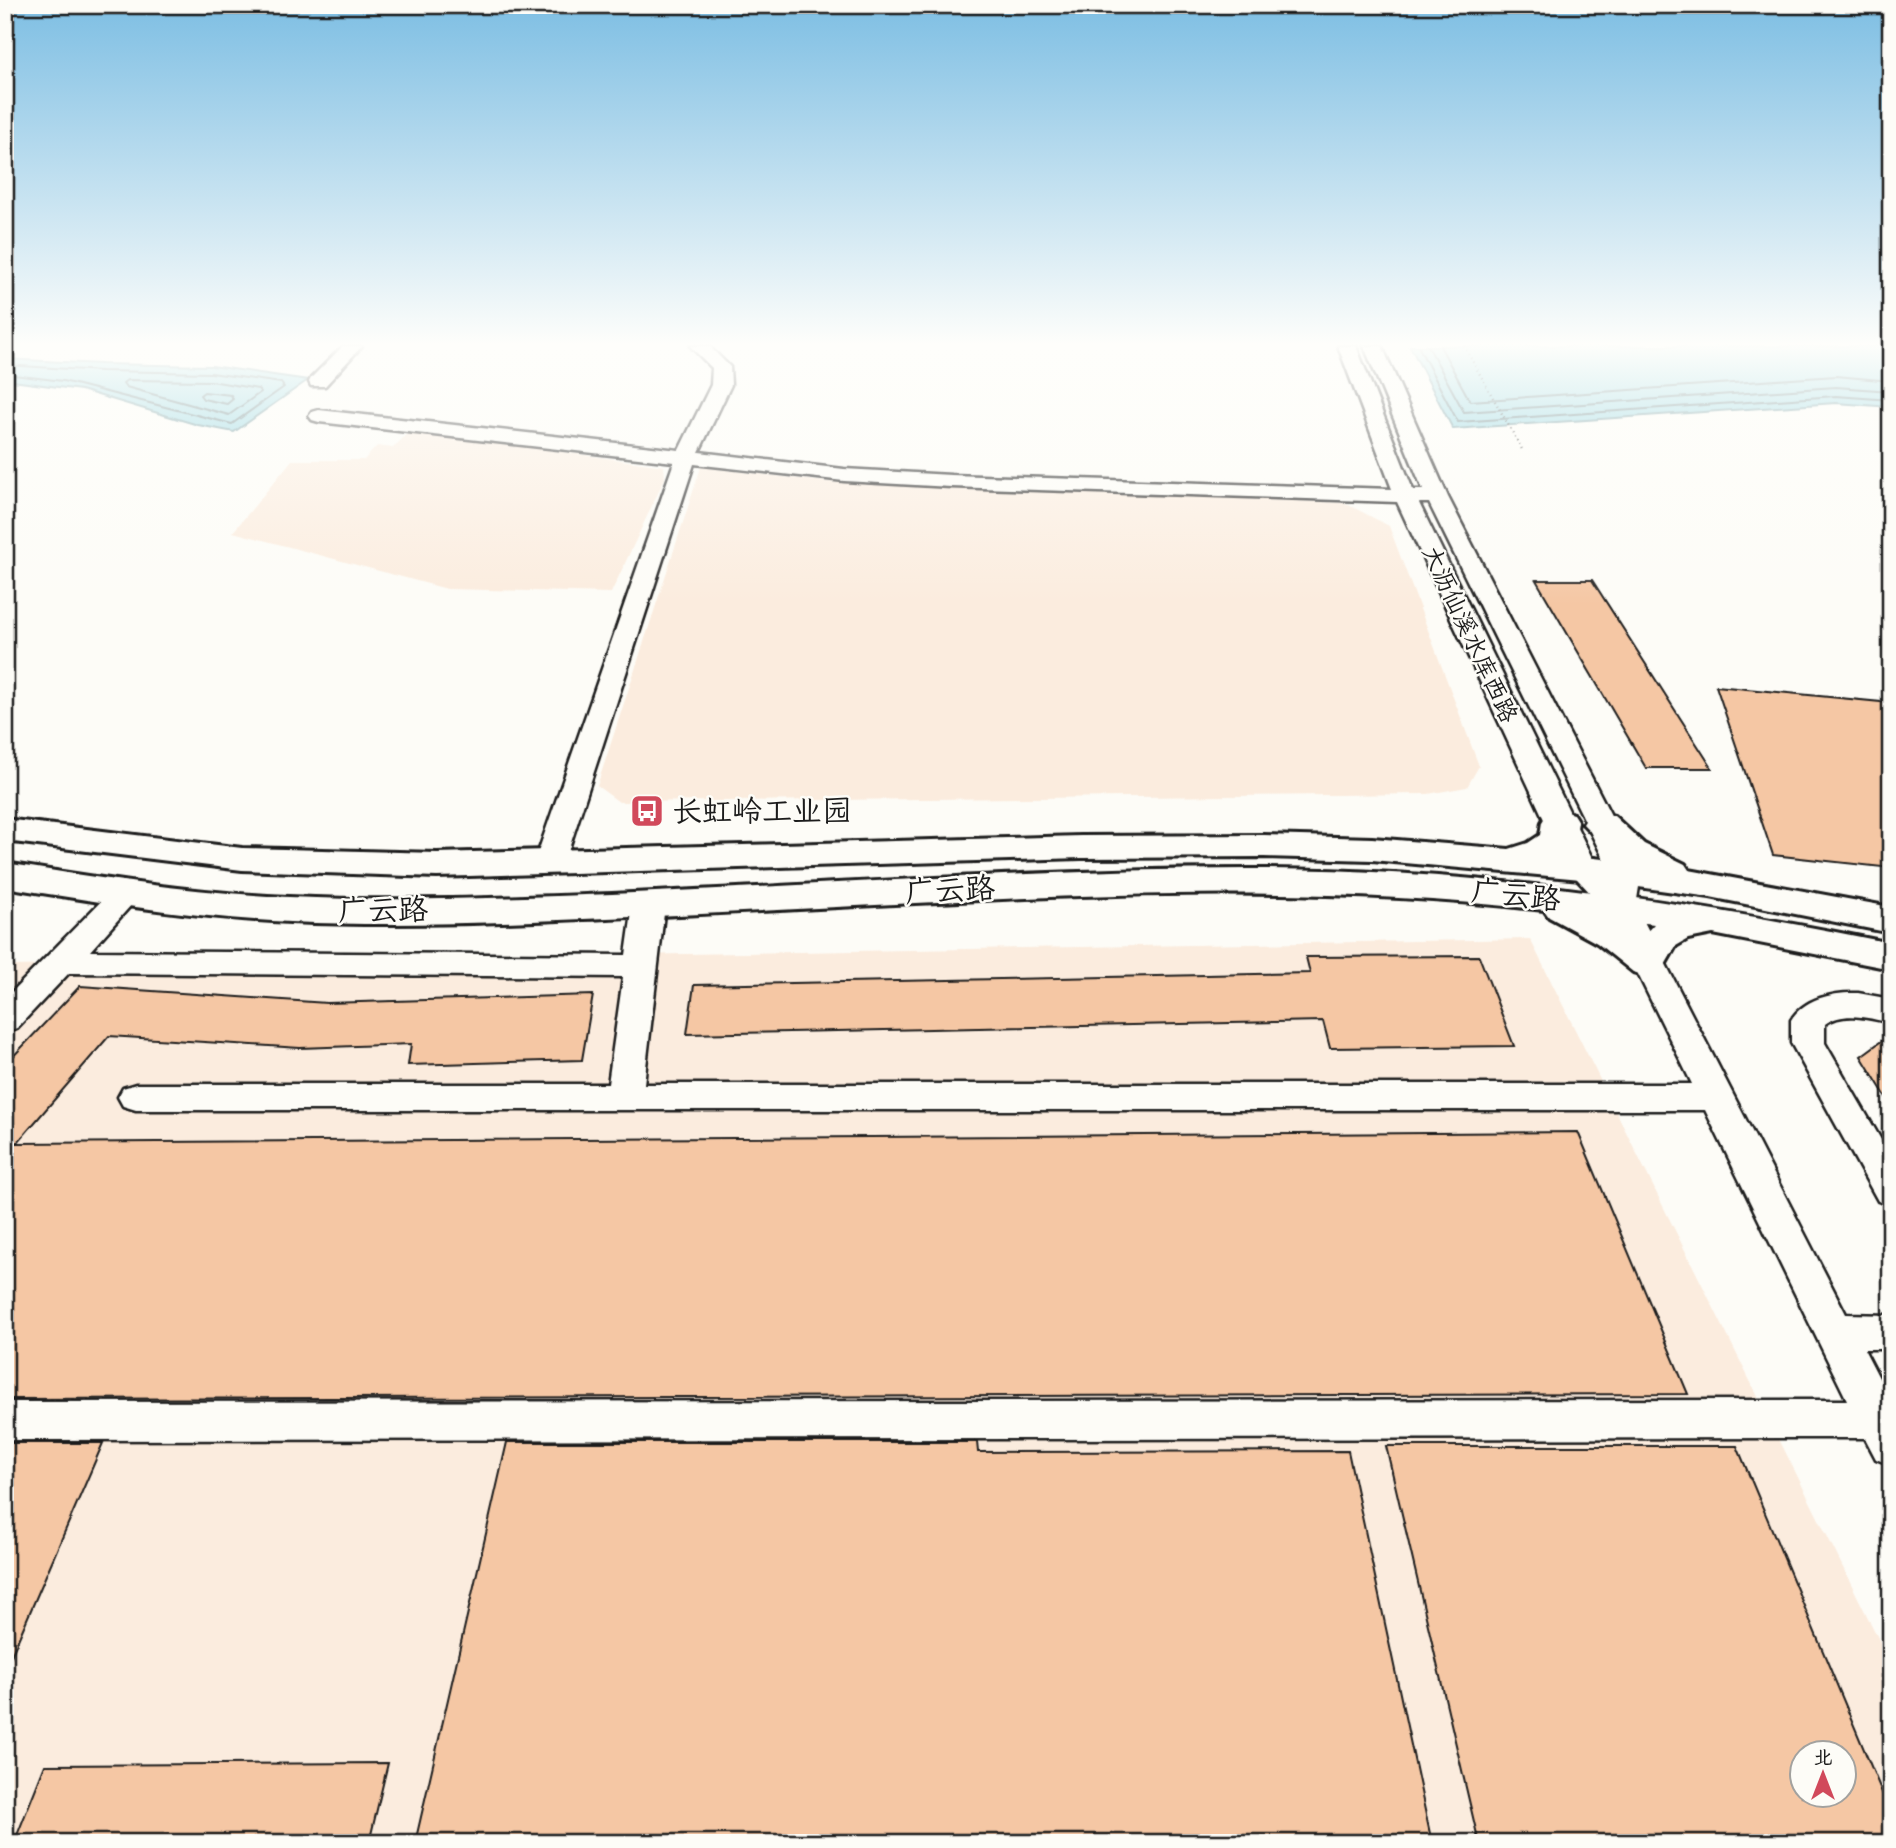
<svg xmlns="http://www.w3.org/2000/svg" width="1896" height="1848" viewBox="0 0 1896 1848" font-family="Caveat,'LXGW WenKai TC',sans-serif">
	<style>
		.built { fill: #fbecde; fill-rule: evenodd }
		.water { fill: #7ecddc; stroke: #57868f; stroke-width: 2 }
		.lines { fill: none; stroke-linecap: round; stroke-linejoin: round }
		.shore { stroke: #436369; stroke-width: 2 }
		.building { fill: #f5c7a4; stroke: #1c1c1c; stroke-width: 2; fill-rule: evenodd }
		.minor-casing { stroke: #1c1c1c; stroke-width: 5 }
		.major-casing { stroke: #1c1c1c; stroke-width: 6 }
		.path { stroke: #1c1c1c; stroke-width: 2.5; stroke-dasharray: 1 3.5; stroke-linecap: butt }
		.minor { fill: #fdfcf7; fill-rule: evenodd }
		.major { fill: #fdfcf7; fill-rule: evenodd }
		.labels { text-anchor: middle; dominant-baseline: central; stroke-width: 5; stroke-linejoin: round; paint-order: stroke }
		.far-street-label { font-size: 24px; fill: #1c1c1c; stroke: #fdfcf7 }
		.poi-label { font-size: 30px; fill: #1c1c1c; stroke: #fdfcf7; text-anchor: start }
		.street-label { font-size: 30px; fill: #1c1c1c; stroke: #fdfcf7 }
	</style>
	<rect width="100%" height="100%" fill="#fdfcf7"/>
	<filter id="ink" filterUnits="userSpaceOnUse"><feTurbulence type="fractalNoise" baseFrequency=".0143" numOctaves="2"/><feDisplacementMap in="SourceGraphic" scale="14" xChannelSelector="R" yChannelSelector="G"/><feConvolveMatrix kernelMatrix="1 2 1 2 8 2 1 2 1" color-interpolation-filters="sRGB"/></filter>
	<g filter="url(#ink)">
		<g class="built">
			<polygon points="410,431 664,466 665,478 611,593 447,589 233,532 292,460 364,460 377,446 393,448"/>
			<polygon points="701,467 825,482 1345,503 1389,526 1479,766 1467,787 1428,794 619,802 597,786"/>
			<path d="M 1530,939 L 1891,1664 L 1891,1843 L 5,1843 L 5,972 L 11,966 ZM 1801,1754 L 1843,1754 L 1843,1796 L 1801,1796 Z"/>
		</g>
		<g class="water">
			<polygon points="1410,346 1891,346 1891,407 1836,403 1453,429"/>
			<polygon points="5,359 101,364 212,366 308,380 234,432 198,425 81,390 5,380"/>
		</g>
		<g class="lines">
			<g class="shore">
				<polyline points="1418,346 1458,422 1836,396 1891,400"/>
				<polyline points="1428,346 1464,412 1836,387 1891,391"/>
				<polyline points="1440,346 1470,401 1836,376 1891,381"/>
				<polyline points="5,365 101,371 211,373 281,383 284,387 232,424 63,381 5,374"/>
				<polygon points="127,380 211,381 258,389 261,392 229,415 126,387 123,383"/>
				<polygon points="204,392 231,395 233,399 227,404 203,399 200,395"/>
			</g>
		</g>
		<g class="building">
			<polygon points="1536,580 1592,580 1712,768 1646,768"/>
			<polygon points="1716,686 1891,703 1891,868 1773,855"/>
			<polygon points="1479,956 1514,1046 1330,1048 1323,1021 687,1034 694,985 1310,973 1306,957"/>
			<polygon points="80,986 327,1003 593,995 582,1060 408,1065 411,1044 300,1048 109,1036 17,1143 1578,1132 1688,1394 5,1399 5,1065"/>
			<polygon points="1891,1034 1891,1105 1861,1056"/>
			<polygon points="507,1442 977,1442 978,1452 1348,1451 1432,1843 415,1843"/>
			<polygon points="5,1443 103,1443 5,1670"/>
			<path d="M 1386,1446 L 1737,1446 L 1891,1814 L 1891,1843 L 1479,1843 ZM 1802,1754 L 1844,1754 L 1844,1796 L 1802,1796 Z"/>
			<polygon points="388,1763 369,1843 14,1843 45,1765"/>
		</g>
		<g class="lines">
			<defs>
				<g id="minor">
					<polygon points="343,346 362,346 325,386 311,386 309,382 311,378"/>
					<path d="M 690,346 L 709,346 L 730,367 L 731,385 L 699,452 L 844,469 L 951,475 L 1392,489 L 1338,346 L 1356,346 L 1413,490 L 1423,490 L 1364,346 L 1382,346 L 1448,497 L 1641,874 L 1636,906 L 1846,1314 L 1891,1315 L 1891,1349 L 1864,1349 L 1891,1401 L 1891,1465 L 1876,1459 L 1865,1438 L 5,1440 L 5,1402 L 1847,1400 L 1705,1110 L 136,1110 L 123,1106 L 118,1097 L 123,1088 L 136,1084 L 608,1084 L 623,977 L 69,973 L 17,1028 L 5,1032 L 5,999 L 115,887 L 126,884 L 137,887 L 141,894 L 90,951 L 626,955 L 633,905 L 638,898 L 649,895 L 660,898 L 665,905 L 644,1084 L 1692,1084 L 1607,911 L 1566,867 L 1397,502 L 951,487 L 844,481 L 694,464 L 565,861 L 561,868 L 550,870 L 539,868 L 535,861 L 674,462 L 319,422 L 312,420 L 309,416 L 312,412 L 319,410 L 679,450 L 711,385 L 712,368 ZM 1419,503 L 1429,503 L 1611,874 L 1610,878 L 1594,862 Z"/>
					<path d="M 1858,993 L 1891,999 L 1891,1023 C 1869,1018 1844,1010 1825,1024 L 1825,1043 L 1891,1157 L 1891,1206 L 1878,1201 L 1791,1043 L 1791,1020 C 1804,998 1834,992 1858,993 Z"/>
				</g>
				<g id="major">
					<polygon points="1560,811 1573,814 1578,822 1575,840 1561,854 1619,861 1583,824 1588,816 1601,813 1614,816 1644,844 1685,864 1689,870 1891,907 1891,933 1710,897 1581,879 1372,860 1264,857 1081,858 437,877 242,870 5,841 5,819 242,848 437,853 1081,836 1264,835 1372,838 1509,849 1528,843 1540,835 1542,822 1547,814"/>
					<path d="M 5,863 C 99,878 193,893 289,897 C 396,902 505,898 612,894 C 831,885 1049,868 1268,869 C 1478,870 1685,901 1891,943 L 1891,969 L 1713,934 L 1688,939 L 1676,946 L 1661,972 L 1647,976 L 1633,972 L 1597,943 L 1549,917 L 1544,910 C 1240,875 935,905 631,917 C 517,922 403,927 290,922 C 194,918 99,902 5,887 ZM 1612,919 L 1654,924 L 1641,938 Z"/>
				</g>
			</defs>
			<use href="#minor" class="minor-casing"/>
			<use href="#major" class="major-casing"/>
			<polyline class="path" points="1464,346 1523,451"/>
			<use href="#minor" class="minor"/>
			<use href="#major" class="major"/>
		</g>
	</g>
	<linearGradient id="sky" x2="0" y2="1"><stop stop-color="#7dbee3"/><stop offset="0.57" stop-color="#fefefb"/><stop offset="1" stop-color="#fefefb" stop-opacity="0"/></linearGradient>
	<rect width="1896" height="604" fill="url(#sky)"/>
	<defs>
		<symbol id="bus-square" viewBox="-11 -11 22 22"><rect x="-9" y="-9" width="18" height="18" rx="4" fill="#d1495b" stroke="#fdfcf7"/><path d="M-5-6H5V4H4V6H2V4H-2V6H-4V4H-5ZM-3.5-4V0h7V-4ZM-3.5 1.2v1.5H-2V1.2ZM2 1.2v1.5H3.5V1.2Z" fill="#fff"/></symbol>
	</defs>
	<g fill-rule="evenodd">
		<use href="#bus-square" x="628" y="792" width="38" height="38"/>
	</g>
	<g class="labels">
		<g class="far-street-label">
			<text transform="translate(1470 634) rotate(65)">大沥仙溪水库西路</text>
		</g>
		<g class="poi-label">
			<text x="672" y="811">长虹岭工业园</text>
		</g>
		<g class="street-label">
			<text transform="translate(950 890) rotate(-3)">广云路</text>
			<text transform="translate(1516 895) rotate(6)">广云路</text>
			<text transform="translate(383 910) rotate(-1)">广云路</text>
		</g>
	</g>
	<rect width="1896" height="1848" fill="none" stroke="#fdfcf7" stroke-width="28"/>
	<rect x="14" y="14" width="1868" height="1820" fill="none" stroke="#1c1c1c" stroke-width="2.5" filter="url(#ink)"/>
	<g transform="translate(1823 1774)"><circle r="33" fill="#fdfcf7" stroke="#a3a29f" stroke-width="2"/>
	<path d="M0-5L12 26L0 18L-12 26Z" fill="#d1495b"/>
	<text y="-10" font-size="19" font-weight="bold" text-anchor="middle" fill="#1c1c1c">北</text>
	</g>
</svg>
